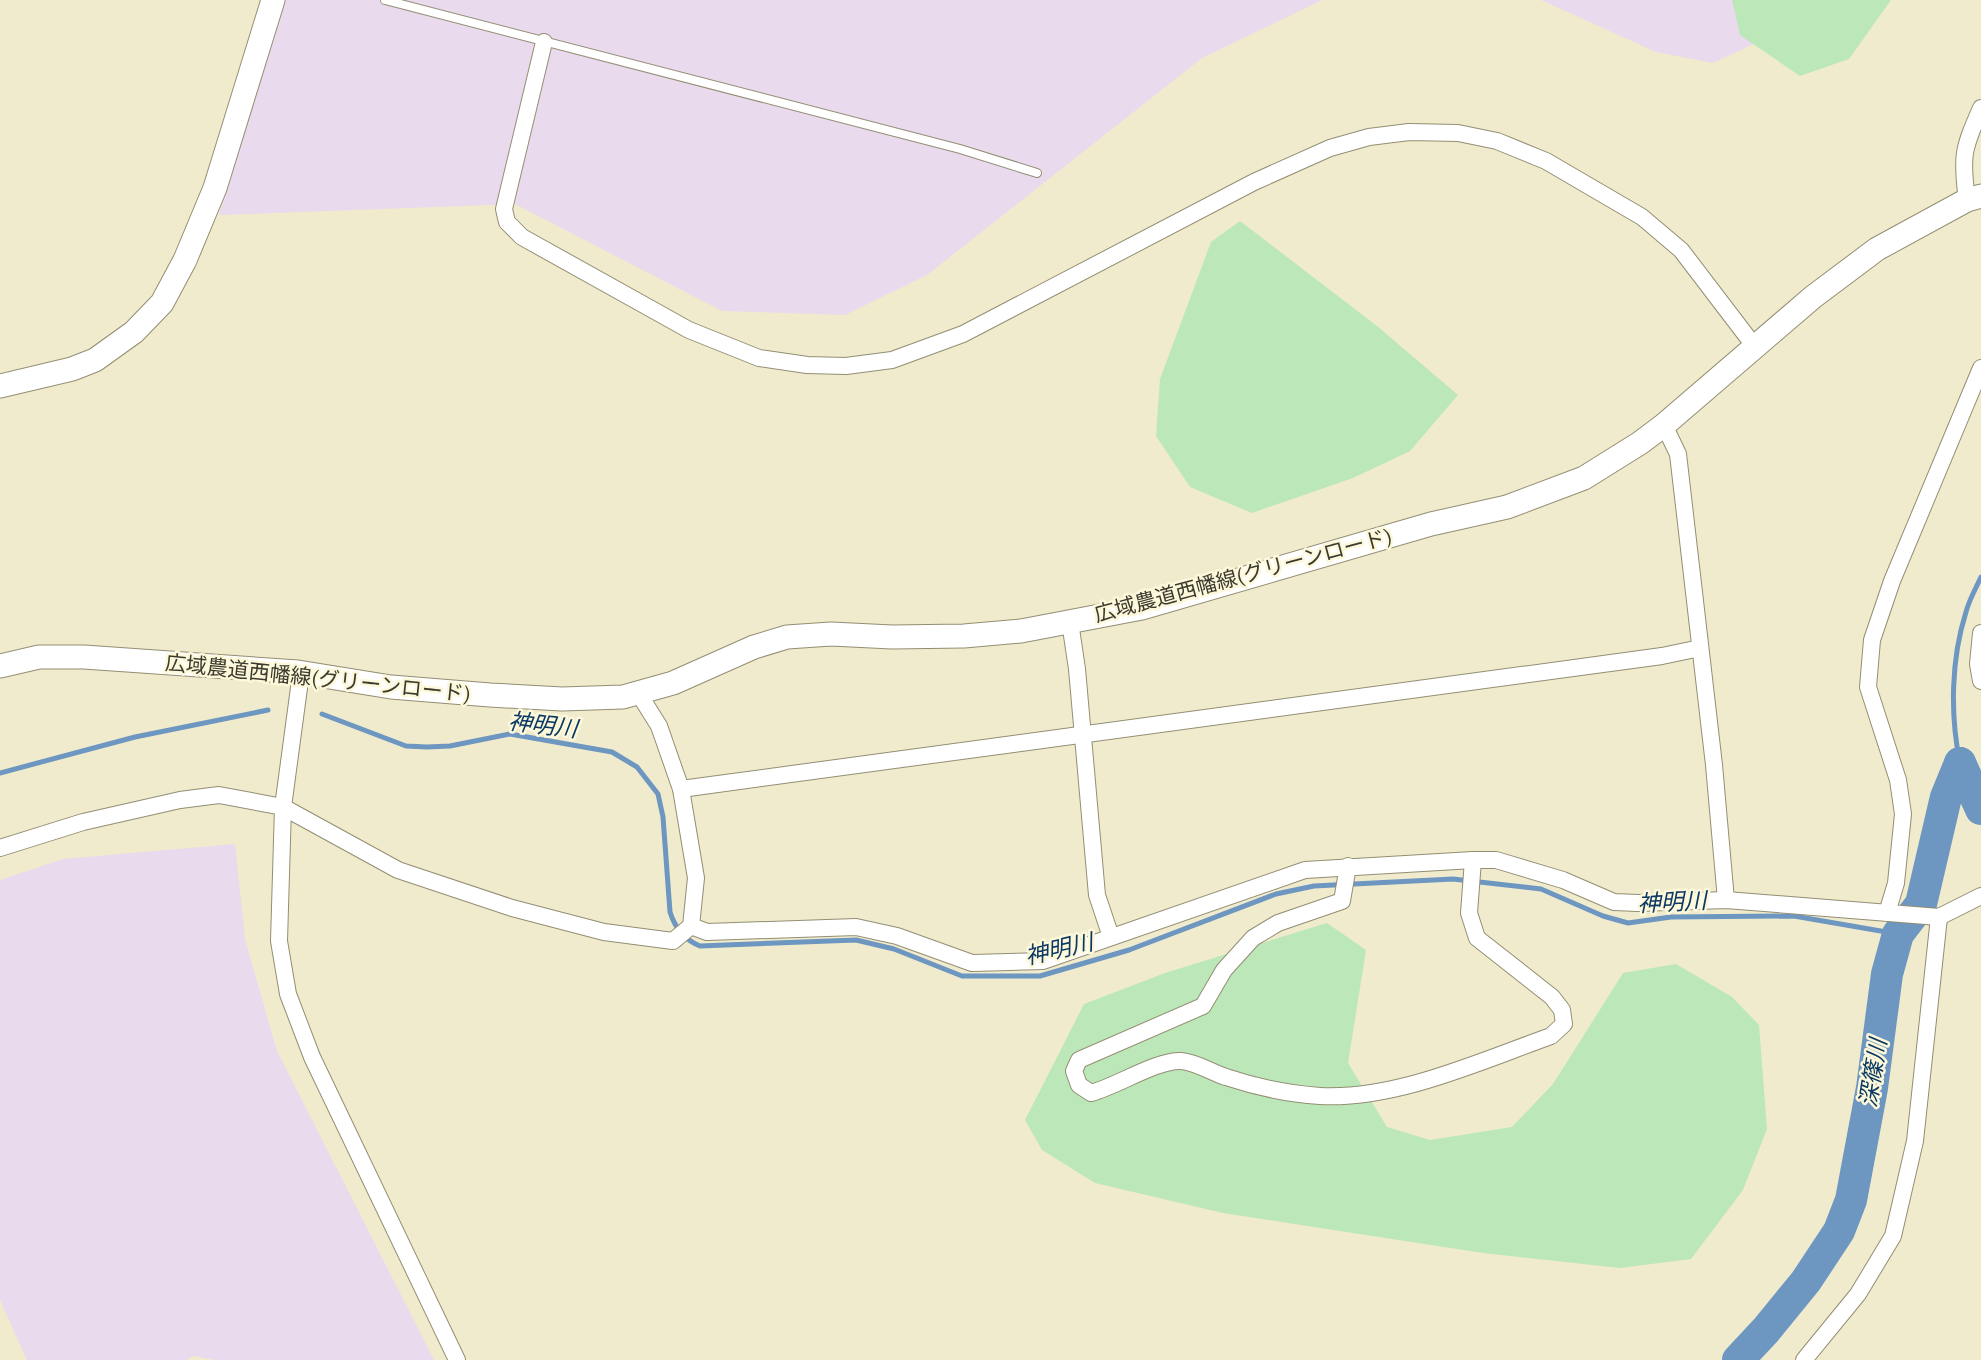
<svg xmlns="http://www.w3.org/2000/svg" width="1981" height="1360" viewBox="0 0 1981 1360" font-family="'Source Serif 4','Noto Sans JP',serif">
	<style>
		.industrial { fill: #e9daed }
		.green { fill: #bce7b9 }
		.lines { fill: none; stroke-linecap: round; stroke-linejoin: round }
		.stream { stroke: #6d96c1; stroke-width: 5 }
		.river { stroke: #6d96c1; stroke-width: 32 }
		.lane-casing { stroke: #938e73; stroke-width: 10 }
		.street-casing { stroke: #938e73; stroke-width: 18 }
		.secondary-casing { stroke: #938e73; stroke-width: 25 }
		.lane { stroke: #fff; stroke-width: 8 }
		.street { stroke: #fff; stroke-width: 16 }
		.secondary { stroke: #fff; stroke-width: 23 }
		.labels { text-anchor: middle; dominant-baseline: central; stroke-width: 5; stroke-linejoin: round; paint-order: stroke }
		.street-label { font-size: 21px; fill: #3c3a2e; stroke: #fdf8da }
		.water-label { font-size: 23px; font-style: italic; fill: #0b3963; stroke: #fdf8da }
	</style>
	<rect width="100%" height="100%" fill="#f0ebcd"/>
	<g class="industrial">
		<polygon points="285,0 1322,0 1202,58 927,275 845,315 722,311 515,204 219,215"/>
		<polygon points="1541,0 1813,0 1788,28 1713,63 1656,52"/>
		<polygon points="235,844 245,939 277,1051 434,1360 215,1360 193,1356 187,1360 27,1360 0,1300 0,880 63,859"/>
	</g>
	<g class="green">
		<polygon points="1732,0 1891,0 1849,59 1800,76 1740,35"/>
		<polygon points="1240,221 1377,326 1458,395 1410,451 1353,478 1252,513 1190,487 1156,436 1160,379 1211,242"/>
		<polygon points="1327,923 1366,950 1348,1063 1387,1127 1430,1140 1512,1127 1553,1084 1623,973 1676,964 1732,997 1759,1025 1767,1129 1743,1190 1691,1259 1620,1268 1483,1253 1223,1213 1095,1183 1042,1150 1025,1120 1084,1004 1165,973"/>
	</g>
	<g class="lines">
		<g class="stream">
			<path d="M 322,714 L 406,746 L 427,747 L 450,746 L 510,734 L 612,752 L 637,767 L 658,794 L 663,817 L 670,912 C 675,928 685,940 700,946 L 856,940 L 894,949 L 962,976 L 1040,976 L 1129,950 L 1276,894 L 1314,886 L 1453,879 L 1541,889 L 1603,916 L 1628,923 L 1671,917 L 1794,916 L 1898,934"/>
			<path d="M 1960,763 C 1950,715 1951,659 1966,612 C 1969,600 1976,588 1981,577"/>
			<polyline points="0,773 135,737 268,710"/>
		</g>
		<g class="river">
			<polyline points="1960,763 1981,809"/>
			<polyline points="1738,1360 1766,1330 1806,1281 1839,1231 1851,1200 1872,1088 1887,974 1898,934 1921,904 1946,797 1960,763"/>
		</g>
		<defs>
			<polyline id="lane" points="385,0 960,149 1037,173"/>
			<g id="street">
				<polyline points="544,42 504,209 507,222 522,237 689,330 759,358 807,365 846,366 892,360 963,334 1254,182 1330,148 1369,137 1409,132 1458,133 1497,141 1546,161 1642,217 1681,250 1755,347"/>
				<path d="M 1967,200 C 1961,156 1963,149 1981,108"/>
				<polyline points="1664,425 1678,454 1714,765 1726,900"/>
				<polyline points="1070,622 1077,669 1097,895 1111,937"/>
				<polyline points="1981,633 1978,664 1981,681"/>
				<polyline points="301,673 283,807 279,941 288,994 312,1057 457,1360"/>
				<polyline points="681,789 1662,656 1700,648"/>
				<polyline points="0,848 83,822 180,800 219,795 283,807 398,870 512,908 604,932 673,941 691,926 696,878 681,789 659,726 639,694"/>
				<path d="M 1348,866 L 1342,901 L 1278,923 L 1253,938 L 1224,970 L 1203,1006 L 1079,1060 L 1074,1071 L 1079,1085 L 1091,1093 C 1117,1086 1157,1060 1181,1061 C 1196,1062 1213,1073 1226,1077 C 1256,1087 1289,1094 1320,1096 C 1396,1100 1481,1061 1551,1036 L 1564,1024 L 1562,1010 L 1552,997 L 1477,938 L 1469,913 L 1473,860"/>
				<polyline points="1887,913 1896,883 1903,814 1898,780 1868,687 1872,640 1892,581 1981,368"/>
				<polyline points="691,926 707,932 856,927 897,936 972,963 1043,961 1305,870 1473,860 1496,860 1563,880 1614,902 1638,903 1726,900 1939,917 1981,896"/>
				<polyline points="1804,1360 1858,1294 1893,1236 1915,1141 1939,917"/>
			</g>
			<g id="secondary">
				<polyline points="0,386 72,369 95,360 134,332 162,303 185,260 215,188 273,0"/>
				<polyline points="0,666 39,657 84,657 298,672 391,687 490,695 562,699 623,697 673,683 754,647 787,637 831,634 892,637 964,636 1021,631 1142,608 1431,524 1507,507 1584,478 1640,443 1664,425 1813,297 1877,249 1967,200 1981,196"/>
			</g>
		</defs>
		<use href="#lane" class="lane-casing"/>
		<use href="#street" class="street-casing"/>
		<use href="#secondary" class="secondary-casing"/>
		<use href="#lane" class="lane"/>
		<use href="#street" class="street"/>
		<use href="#secondary" class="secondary"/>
	</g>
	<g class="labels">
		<g class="street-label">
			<text transform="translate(1243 575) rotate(-15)">広域農道西幡線(グリーンロード)</text>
			<text transform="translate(318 678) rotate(6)">広域農道西幡線(グリーンロード)</text>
		</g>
		<g class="water-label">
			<text transform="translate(543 725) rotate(7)">神明川</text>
			<text transform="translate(1672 902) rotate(-3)">神明川</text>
			<text transform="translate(1059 949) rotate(-13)">神明川</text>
			<text transform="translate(1873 1073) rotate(-81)">深篠川</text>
		</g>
	</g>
</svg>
